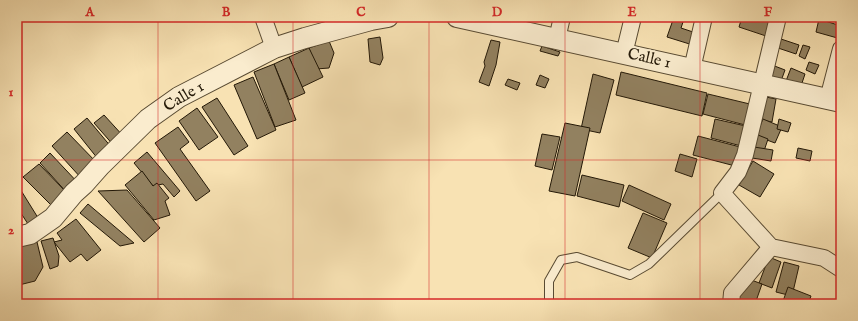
<svg xmlns="http://www.w3.org/2000/svg" width="858" height="321" viewBox="0 0 858 321" font-family="'IM FELL English',serif">
	<style>
		.building { fill: #928160; stroke: #231807 }
		.lines { fill: none; stroke-linecap: round; stroke-linejoin: round }
		.service-casing { stroke: #584a32; stroke-width: 10 }
		.minor-casing { stroke: #584a32; stroke-width: 18 }
		.tertiary-casing { stroke: #584a32; stroke-width: 22 }
		.service { stroke: #faecce; stroke-width: 8 }
		.minor { stroke: #faecce; stroke-width: 16 }
		.tertiary { stroke: #faecce; stroke-width: 20 }
		.grid { fill: none; stroke: #d62828; stroke-width: 1; stroke-opacity: 0.55 }
		.labels { text-anchor: middle; dominant-baseline: central; stroke-width: 3.5; stroke-linejoin: round; paint-order: stroke }
		.street-label { font-size: 16px; fill: #231807; stroke: #faecce }
		.neatline { fill: none; stroke: #d62828; stroke-width: 1.5 }
		.grid-label { font-size: 13px; text-anchor: middle; font-weight: bold; fill: #d62828 }
	</style>
	<rect width="100%" height="100%" fill="#f8e2b3"/>
	<filter id="stains"><feTurbulence type="fractalNoise" baseFrequency=".005" numOctaves="4"/><feColorMatrix values="0 0 0 0 .2 0 0 0 0 .09 0 0 0 0 .02 0 0 0 .5 -.17"/></filter>
	<radialGradient id="worn" r=".72"><stop offset=".6" stop-color="#630" stop-opacity="0"/><stop offset="1" stop-color="#630" stop-opacity=".3"/></radialGradient>
	<g class="building">
		<polygon points="674,17 684,19 681,28 699,34 696,46 667,37"/>
		<polygon points="742,17 770,17 768,22 773,24 769,37 739,27"/>
		<polygon points="819,19 841,26 841,39 816,32"/>
		<polygon points="380,37 383,58 380,65 370,62 368,39"/>
		<polygon points="778,38 799,45 796,54 775,47"/>
		<polygon points="491,40 500,42 496,65 489,86 479,82 485,66 484,62"/>
		<polygon points="329,41 334,53 329,68 316,69 309,48"/>
		<polygon points="803,45 810,47 805,59 799,56"/>
		<polygon points="542,46 560,52 558,56 540,51"/>
		<polygon points="309,48 323,77 302,87 289,57"/>
		<polygon points="289,57 305,93 289,100 274,64"/>
		<polygon points="809,62 819,65 815,74 806,70"/>
		<polygon points="274,64 296,120 275,127 254,72"/>
		<polygon points="772,65 785,70 781,81 768,77"/>
		<polygon points="791,68 805,74 801,86 786,81"/>
		<polygon points="621,72 707,93 702,116 616,95"/>
		<polygon points="593,74 614,80 600,133 581,129"/>
		<polygon points="540,75 549,79 545,88 536,85"/>
		<polygon points="253,77 276,130 257,139 234,85"/>
		<polygon points="508,79 520,83 517,90 505,85"/>
		<polygon points="708,94 754,105 749,126 703,114"/>
		<polygon points="766,97 776,99 772,122 761,120"/>
		<polygon points="217,98 248,146 234,155 202,107"/>
		<polygon points="197,108 218,137 199,150 179,121"/>
		<polygon points="104,115 125,138 115,147 94,123"/>
		<polygon points="87,118 112,148 98,159 74,129"/>
		<polygon points="715,119 750,127 745,147 711,138"/>
		<polygon points="763,119 782,127 775,143 756,136"/>
		<polygon points="779,119 791,123 788,132 777,129"/>
		<polygon points="565,123 590,128 575,196 549,191"/>
		<polygon points="178,127 189,142 180,149 210,191 196,201 155,143"/>
		<polygon points="67,132 98,164 82,179 52,146"/>
		<polygon points="542,134 560,137 552,170 535,166"/>
		<polygon points="758,135 768,139 764,151 753,147"/>
		<polygon points="698,136 744,148 739,167 693,155"/>
		<polygon points="754,147 773,150 771,161 752,158"/>
		<polygon points="798,148 812,151 810,161 796,158"/>
		<polygon points="147,152 180,191 174,197 163,184 153,186 134,163"/>
		<polygon points="50,153 80,185 69,195 40,163"/>
		<polygon points="680,154 697,159 692,177 675,171"/>
		<polygon points="753,161 774,174 760,197 739,185"/>
		<polygon points="39,164 67,193 54,208 23,177"/>
		<polygon points="142,171 153,186 157,183 169,198 165,201 170,215 154,220 125,185"/>
		<polygon points="582,175 624,185 619,207 577,196"/>
		<polygon points="17,184 40,221 28,224 17,207"/>
		<polygon points="629,185 671,204 664,220 622,201"/>
		<polygon points="127,190 160,228 144,242 98,191"/>
		<polygon points="88,204 134,243 120,246 80,213"/>
		<polygon points="643,213 667,223 652,258 628,248"/>
		<polygon points="76,219 101,250 87,261 81,254 70,262 54,242 62,240 57,233"/>
		<polygon points="53,238 59,256 58,266 50,269 41,241"/>
		<polygon points="37,242 43,267 35,281 19,285 17,278 17,247"/>
		<polygon points="769,257 781,262 772,288 759,283"/>
		<polygon points="784,262 799,266 792,296 776,292"/>
		<polygon points="746,278 762,284 755,304 736,304"/>
		<polygon points="788,287 811,296 808,304 782,304"/>
	</g>
	<g class="lines">
		<defs>
			<polyline id="service" points="549,304 549,281 561,260 577,257 630,275 649,264 722,193"/>
			<g id="minor">
				<polyline points="263,17 274,48"/>
				<polyline points="778,17 745,155 738,172 722,193 771,247 824,258 841,269"/>
				<polyline points="557,39 562,17"/>
				<polyline points="624,54 633,17"/>
				<polyline points="692,69 704,17"/>
				<polyline points="828,99 841,49"/>
				<polyline points="731,304 732,293 771,247"/>
			</g>
			<g id="tertiary">
				<polyline points="457,17 841,102"/>
				<polyline points="17,237 30,234 53,218 74,193 84,184 100,166 148,119 179,97 274,48 305,38 371,20 388,17"/>
			</g>
		</defs>
		<use href="#service" class="service-casing"/>
		<use href="#minor" class="minor-casing"/>
		<use href="#tertiary" class="tertiary-casing"/>
		<use href="#service" class="service"/>
		<use href="#minor" class="minor"/>
		<use href="#tertiary" class="tertiary"/>
	</g>
	<path class="grid" d="M 158,17 L 158,304M 293,17 L 293,304M 429,17 L 429,304M 565,17 L 565,304M 700,17 L 700,304M 17,160 L 841,160"/>
	<g class="labels">
		<g class="street-label">
			<text transform="translate(649 59) rotate(13)">Calle 1</text>
			<text transform="translate(184 97) rotate(-31)">Calle 1</text>
		</g>
	</g>
	<rect width="858" height="321" fill="none" stroke="#f8e2b3" stroke-width="44"/>
	<rect x="22" y="22" width="814" height="277" class="neatline"/>
	<g class="grid-label">
		<text x="90" y="16">A</text>
		<text x="226" y="16">B</text>
		<text x="361" y="16">C</text>
		<text x="497" y="16">D</text>
		<text x="632" y="16">E</text>
		<text x="768" y="16">F</text>
		<text x="11" y="96">1</text>
		<text x="11" y="234">2</text>
	</g>
	<rect width="100%" height="100%" filter="url(#stains)"/>
	<rect width="100%" height="100%" fill="url(#worn)"/>
</svg>
